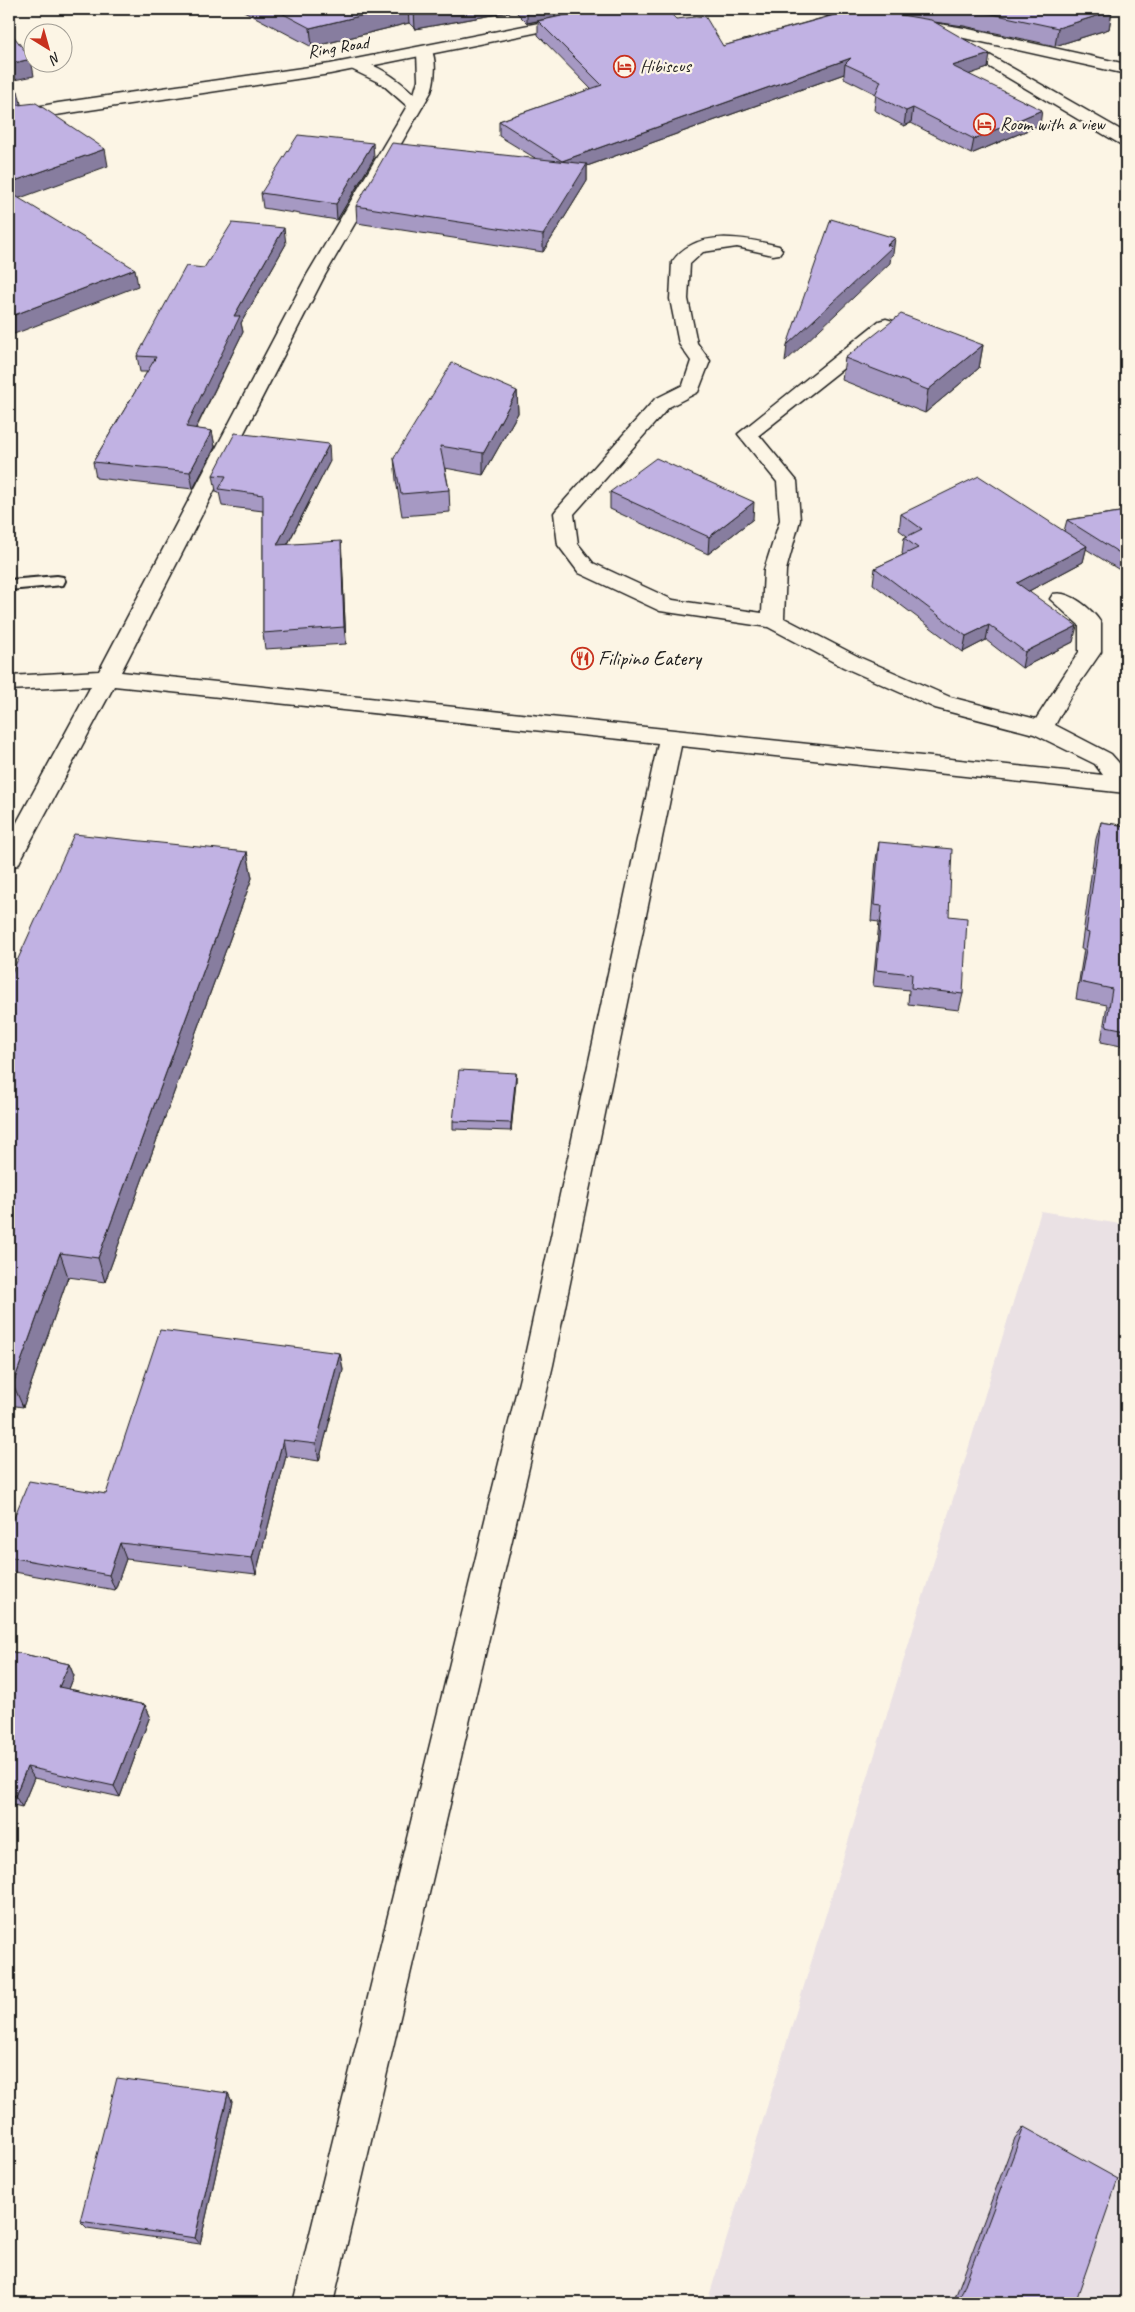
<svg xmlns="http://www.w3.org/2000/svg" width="1135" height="2312" viewBox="0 0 1135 2312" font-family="Caveat,sans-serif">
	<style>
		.built { fill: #eae1e4 }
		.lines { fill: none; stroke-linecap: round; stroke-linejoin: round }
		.service-casing { stroke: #1c1c1c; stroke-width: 4 }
		.minor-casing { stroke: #1c1c1c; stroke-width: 3 }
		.secondary-casing { stroke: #1c1c1c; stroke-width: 3 }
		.service { fill: #fcf5e5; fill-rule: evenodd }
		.minor { fill: #fcf5e5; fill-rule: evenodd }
		.secondary { fill: #fcf5e5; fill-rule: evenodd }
		.wall { fill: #a699c3; stroke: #1c1c1c }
		.shaded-wall { fill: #877d9f; stroke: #1c1c1c }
		.building { fill: #c1b2e3; stroke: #1c1c1c }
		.labels { text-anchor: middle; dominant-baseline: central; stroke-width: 4.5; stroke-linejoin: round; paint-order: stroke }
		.far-street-label { font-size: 18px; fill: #1c1c1c; stroke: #fcf5e5 }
		.far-poi-label { font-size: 18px; fill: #1c1c1c; stroke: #fcf5e5; text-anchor: start }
		.poi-label { font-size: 21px; fill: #1c1c1c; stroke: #fcf5e5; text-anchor: start }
	</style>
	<rect width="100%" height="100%" fill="#fcf5e5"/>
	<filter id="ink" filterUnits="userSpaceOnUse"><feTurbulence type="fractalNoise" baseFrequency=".02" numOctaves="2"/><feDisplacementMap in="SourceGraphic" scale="10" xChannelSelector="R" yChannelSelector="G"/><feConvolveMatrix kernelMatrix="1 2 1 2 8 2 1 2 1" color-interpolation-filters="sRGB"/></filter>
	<g filter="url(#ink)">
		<polygon class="built" points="1041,1211 1126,1225 1126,2303 707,2303"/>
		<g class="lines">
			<defs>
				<polygon id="service" points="57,576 63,577 65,581 63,585 9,590 9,580"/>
				<g id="minor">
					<polygon points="956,36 1126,133 1126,145 1120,144 951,44 948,41 951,38"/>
					<path d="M 425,47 L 431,49 C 437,60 435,80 431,92 L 325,275 L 121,672 L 1103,775 L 1095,764 L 1034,734 L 935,708 L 843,667 L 768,627 L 660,611 L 579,573 L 558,545 L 554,513 L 557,509 L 655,399 L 683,385 L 691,361 L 679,344 L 670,299 L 672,262 C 696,227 745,238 779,246 L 782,250 L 779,254 L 773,255 L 737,247 L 703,252 L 690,264 L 688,299 L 697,343 L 710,361 L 698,392 L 669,407 L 574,514 L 578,544 L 593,563 L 673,600 L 762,613 L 764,570 L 780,520 L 777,482 L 738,434 L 879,321 L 886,319 L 893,321 L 895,325 L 893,329 L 759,435 L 797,481 L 800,520 L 786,570 L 784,618 L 859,657 L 950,697 L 1036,719 L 1079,652 L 1079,625 L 1050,599 L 1053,594 C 1070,590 1092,609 1101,623 L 1101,652 L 1070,697 L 1055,725 L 1111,754 L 1126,771 L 1126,793 L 681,746 L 553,1365 L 333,2303 L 293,2303 L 523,1365 L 658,743 L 114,686 L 21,859 L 18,865 L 9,867 L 9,837 L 91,686 L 9,690 L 9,676 L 99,671 L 307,275 L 407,106 L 382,84 L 349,68 L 347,65 L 349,62 C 370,57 400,81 414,94 L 418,80 L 417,52 L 419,49 Z"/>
				</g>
				<g id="secondary">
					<polygon points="635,9 680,9 672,14 629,19 624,17 621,14 624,11"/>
					<polygon points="815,9 848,9 964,28 1126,64 1126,74 964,38 823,14"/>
					<polygon points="574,16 579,18 582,21 579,24 330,74 9,122 9,112 58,103 330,64"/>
				</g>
			</defs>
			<use href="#service" class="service-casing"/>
			<use href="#minor" class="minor-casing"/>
			<use href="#secondary" class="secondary-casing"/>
			<use href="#service" class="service"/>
			<use href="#minor" class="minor"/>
			<use href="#secondary" class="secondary"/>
		</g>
		<g class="wall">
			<polygon points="240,9 666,9 676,19 723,46 854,9 849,9 1108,9 1112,11 1109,29 1055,46 964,26 934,22 988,68 969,74 1040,125 971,154 911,123 904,126 874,110 876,94 844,78 844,74 587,166 587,181 543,252 357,223 356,206 535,158 499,136 499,121 591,89 538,35 538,21 527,23 515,11 415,29 409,23 312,47"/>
			<polygon points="374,158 337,220 263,208 261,193"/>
			<polygon points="286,244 241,323 243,332 196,429 212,431 215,447 193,489 96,478 93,462 147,372 140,372 137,356 204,268"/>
			<polygon points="983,345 979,368 925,413 842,380 845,358"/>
			<polygon points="517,391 518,413 483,475 445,468 449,490 450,512 402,516 396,480 394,458"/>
			<polygon points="330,461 288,544 342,557 346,644 265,649 263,633 263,511 222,506 219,492 216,491 213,475"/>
			<polygon points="610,492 753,519 708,554 610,509"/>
			<polygon points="1126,511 1126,574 1086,549 1083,562 1029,591 1073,642 1022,668 986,640 963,652 873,584 875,568 903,555 902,554 904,538 907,536 899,530 901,514 1064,531 1067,520"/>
			<polygon points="1101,822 1126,826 1126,1047 1101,1042 1107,1005 1076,999 1084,949 1081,949 1096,839"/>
			<polygon points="879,842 949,916 963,994 959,1010 908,1004 909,990 873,986 879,922 871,921 876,859"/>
			<polygon points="247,852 252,878 105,1282 68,1277 23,1407 9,1405 9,979"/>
			<polygon points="516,1073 516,1081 511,1131 453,1129 453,1121"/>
			<polygon points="340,1353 343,1370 319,1461 286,1456 256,1574 126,1559 115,1590 9,1571 9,1530 106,1494"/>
			<polygon points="9,1651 69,1664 74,1676 69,1689 145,1705 150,1716 120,1797 34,1778 22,1807 9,1804"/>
			<polygon points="228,2093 232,2102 200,2244 87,2228 80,2221"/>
			<polygon points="1024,2127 1075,2303 953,2303 1015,2138"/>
		</g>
		<g class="shaded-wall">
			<polygon points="389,9 408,9 409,23 312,47 310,28"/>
			<polygon points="422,9 514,9 515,11 415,29 414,10"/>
			<polygon points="527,9 632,9 566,15 527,23"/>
			<polygon points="1112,11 1109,29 1055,46 1058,28"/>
			<polygon points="990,54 988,68 950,81 952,66"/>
			<polygon points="851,58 845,64 844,74 587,166 587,181 543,252 543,235 562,175 562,161"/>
			<polygon points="31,59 34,76 9,81 9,64"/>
			<polygon points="18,91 22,108 9,111 9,93"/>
			<polygon points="913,108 911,123 904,126 906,111"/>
			<polygon points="1042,110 1040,125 971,154 974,139"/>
			<polygon points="373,143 374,158 337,220 336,204"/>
			<polygon points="105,149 108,166 9,202 9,183"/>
			<polygon points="284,228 286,244 241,323 243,332 188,444 186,427 234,316"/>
			<polygon points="895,238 893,254 891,256 890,263 785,362 787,345"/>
			<polygon points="135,269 138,286 9,336 9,317"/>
			<polygon points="983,345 979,368 925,413 928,390"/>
			<polygon points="517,391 518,413 483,475 483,453"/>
			<polygon points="212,431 215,447 193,489 190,472"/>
			<polygon points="329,444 330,461 279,561 277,545"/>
			<polygon points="754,502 753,519 708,554 709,537"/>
			<polygon points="341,541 342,557 346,644 344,627"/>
			<polygon points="1087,546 1083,562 1014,599 1017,583"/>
			<polygon points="989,625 986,640 963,652 966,636"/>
			<polygon points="1077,626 1073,642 1022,668 1025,652"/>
			<polygon points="247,852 252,878 105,1282 98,1258"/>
			<polygon points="516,1073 516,1081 511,1131 511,1123"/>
			<polygon points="60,1253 68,1277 23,1407 13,1384"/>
			<polygon points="340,1353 343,1370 319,1461 316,1444"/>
			<polygon points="283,1440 286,1456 256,1574 252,1558"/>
			<polygon points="120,1543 126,1559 115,1590 109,1575"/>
			<polygon points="69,1664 74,1676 65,1699 59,1687"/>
			<polygon points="145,1705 150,1716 120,1797 114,1786"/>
			<polygon points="27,1767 34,1778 22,1807 15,1796"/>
			<polygon points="9,1930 13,1936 9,1951"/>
			<polygon points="228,2093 232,2102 200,2244 195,2238"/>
		</g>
		<g class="building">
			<polygon points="274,9 389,9 310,28"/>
			<polygon points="616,9 666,9 676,19 705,16 723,46 856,9 865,9 931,20 990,54 952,66 1042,110 974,139 913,108 906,111 875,95 881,81 845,64 851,58 562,161 499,121 602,85 538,21 566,15"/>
			<polygon points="969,9 1108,9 1112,11 1058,28"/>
			<polygon points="9,30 31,59 9,64"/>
			<polygon points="9,84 18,91 9,93"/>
			<polygon points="36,103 105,149 9,183 9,106"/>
			<polygon points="298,135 373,143 336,204 261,193"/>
			<polygon points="392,143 587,164 543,235 356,206"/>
			<polygon points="9,192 135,269 9,317"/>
			<polygon points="831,219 895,238 887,245 892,247 787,345"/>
			<polygon points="232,223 284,228 234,316 240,316 186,427 212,431 190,472 93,462 156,357 137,356 186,266 204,268"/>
			<polygon points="901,314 983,345 928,390 845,358"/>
			<polygon points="452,363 517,391 483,453 440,446 449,490 401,494 394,458"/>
			<polygon points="235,433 329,444 277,545 341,541 344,627 263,633 263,495 219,489 226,476 213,475"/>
			<polygon points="656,458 754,502 709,537 610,492"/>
			<polygon points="979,476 1087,546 1017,583 1077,626 1025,652 989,625 966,636 875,568 918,548 904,538 922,529 901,514"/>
			<polygon points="1126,511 1126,557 1067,520"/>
			<polygon points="1101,822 1126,826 1126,1030 1106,1026 1112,989 1080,982 1089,933 1086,932"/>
			<polygon points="74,834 247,852 98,1258 60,1253 13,1384 9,1383 9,979"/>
			<polygon points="879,842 952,849 949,916 967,918 963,994 911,988 912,974 876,970 882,906 874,905"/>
			<polygon points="459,1070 516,1073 511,1123 453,1121"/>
			<polygon points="160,1330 340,1353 316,1444 283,1440 252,1558 120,1543 109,1575 9,1557 9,1530 29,1481 106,1494"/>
			<polygon points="9,1651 69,1664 59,1687 145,1705 114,1786 27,1767 15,1796 9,1794"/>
			<polygon points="117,2078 228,2093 195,2238 80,2221"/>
			<polygon points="1024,2127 1118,2179 1075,2303 958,2303"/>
		</g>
	</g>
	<defs>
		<symbol id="hotel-ring" viewBox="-11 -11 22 22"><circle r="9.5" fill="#fcf5e5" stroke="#c8321e" stroke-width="1.5"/><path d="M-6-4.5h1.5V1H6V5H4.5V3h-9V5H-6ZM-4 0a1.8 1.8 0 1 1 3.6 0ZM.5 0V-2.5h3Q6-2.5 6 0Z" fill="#c8321e"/></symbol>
		<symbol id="restaurant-ring" viewBox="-11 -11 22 22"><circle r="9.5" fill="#fcf5e5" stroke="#c8321e" stroke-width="1.5"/><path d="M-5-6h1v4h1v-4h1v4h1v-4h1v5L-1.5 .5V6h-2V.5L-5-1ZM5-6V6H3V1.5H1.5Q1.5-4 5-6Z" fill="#c8321e"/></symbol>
	</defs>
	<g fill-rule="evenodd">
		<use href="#hotel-ring" x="612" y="54" width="25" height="25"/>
		<use href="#hotel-ring" x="972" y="112" width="25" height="25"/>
		<use href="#restaurant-ring" x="570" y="646" width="25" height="25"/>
	</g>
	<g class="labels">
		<g class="far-street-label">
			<text transform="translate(338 47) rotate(-9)">Ring Road</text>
		</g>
		<g class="far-poi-label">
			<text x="640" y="66">Hibiscus</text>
			<text x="1000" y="124">Room with a view</text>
		</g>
		<g class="poi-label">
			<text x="598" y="658">Filipino Eatery</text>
		</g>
	</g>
	<rect width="1135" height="2312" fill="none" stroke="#fcf5e5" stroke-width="30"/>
	<rect x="15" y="15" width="1105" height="2282" fill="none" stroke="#1c1c1c" stroke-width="2" filter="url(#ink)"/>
	<g transform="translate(48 48) rotate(143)"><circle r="24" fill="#fcf5e5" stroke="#a29e95"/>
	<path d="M0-4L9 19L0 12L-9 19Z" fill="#c8321e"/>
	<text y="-8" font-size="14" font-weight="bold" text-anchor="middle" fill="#1c1c1c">N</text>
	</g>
</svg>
